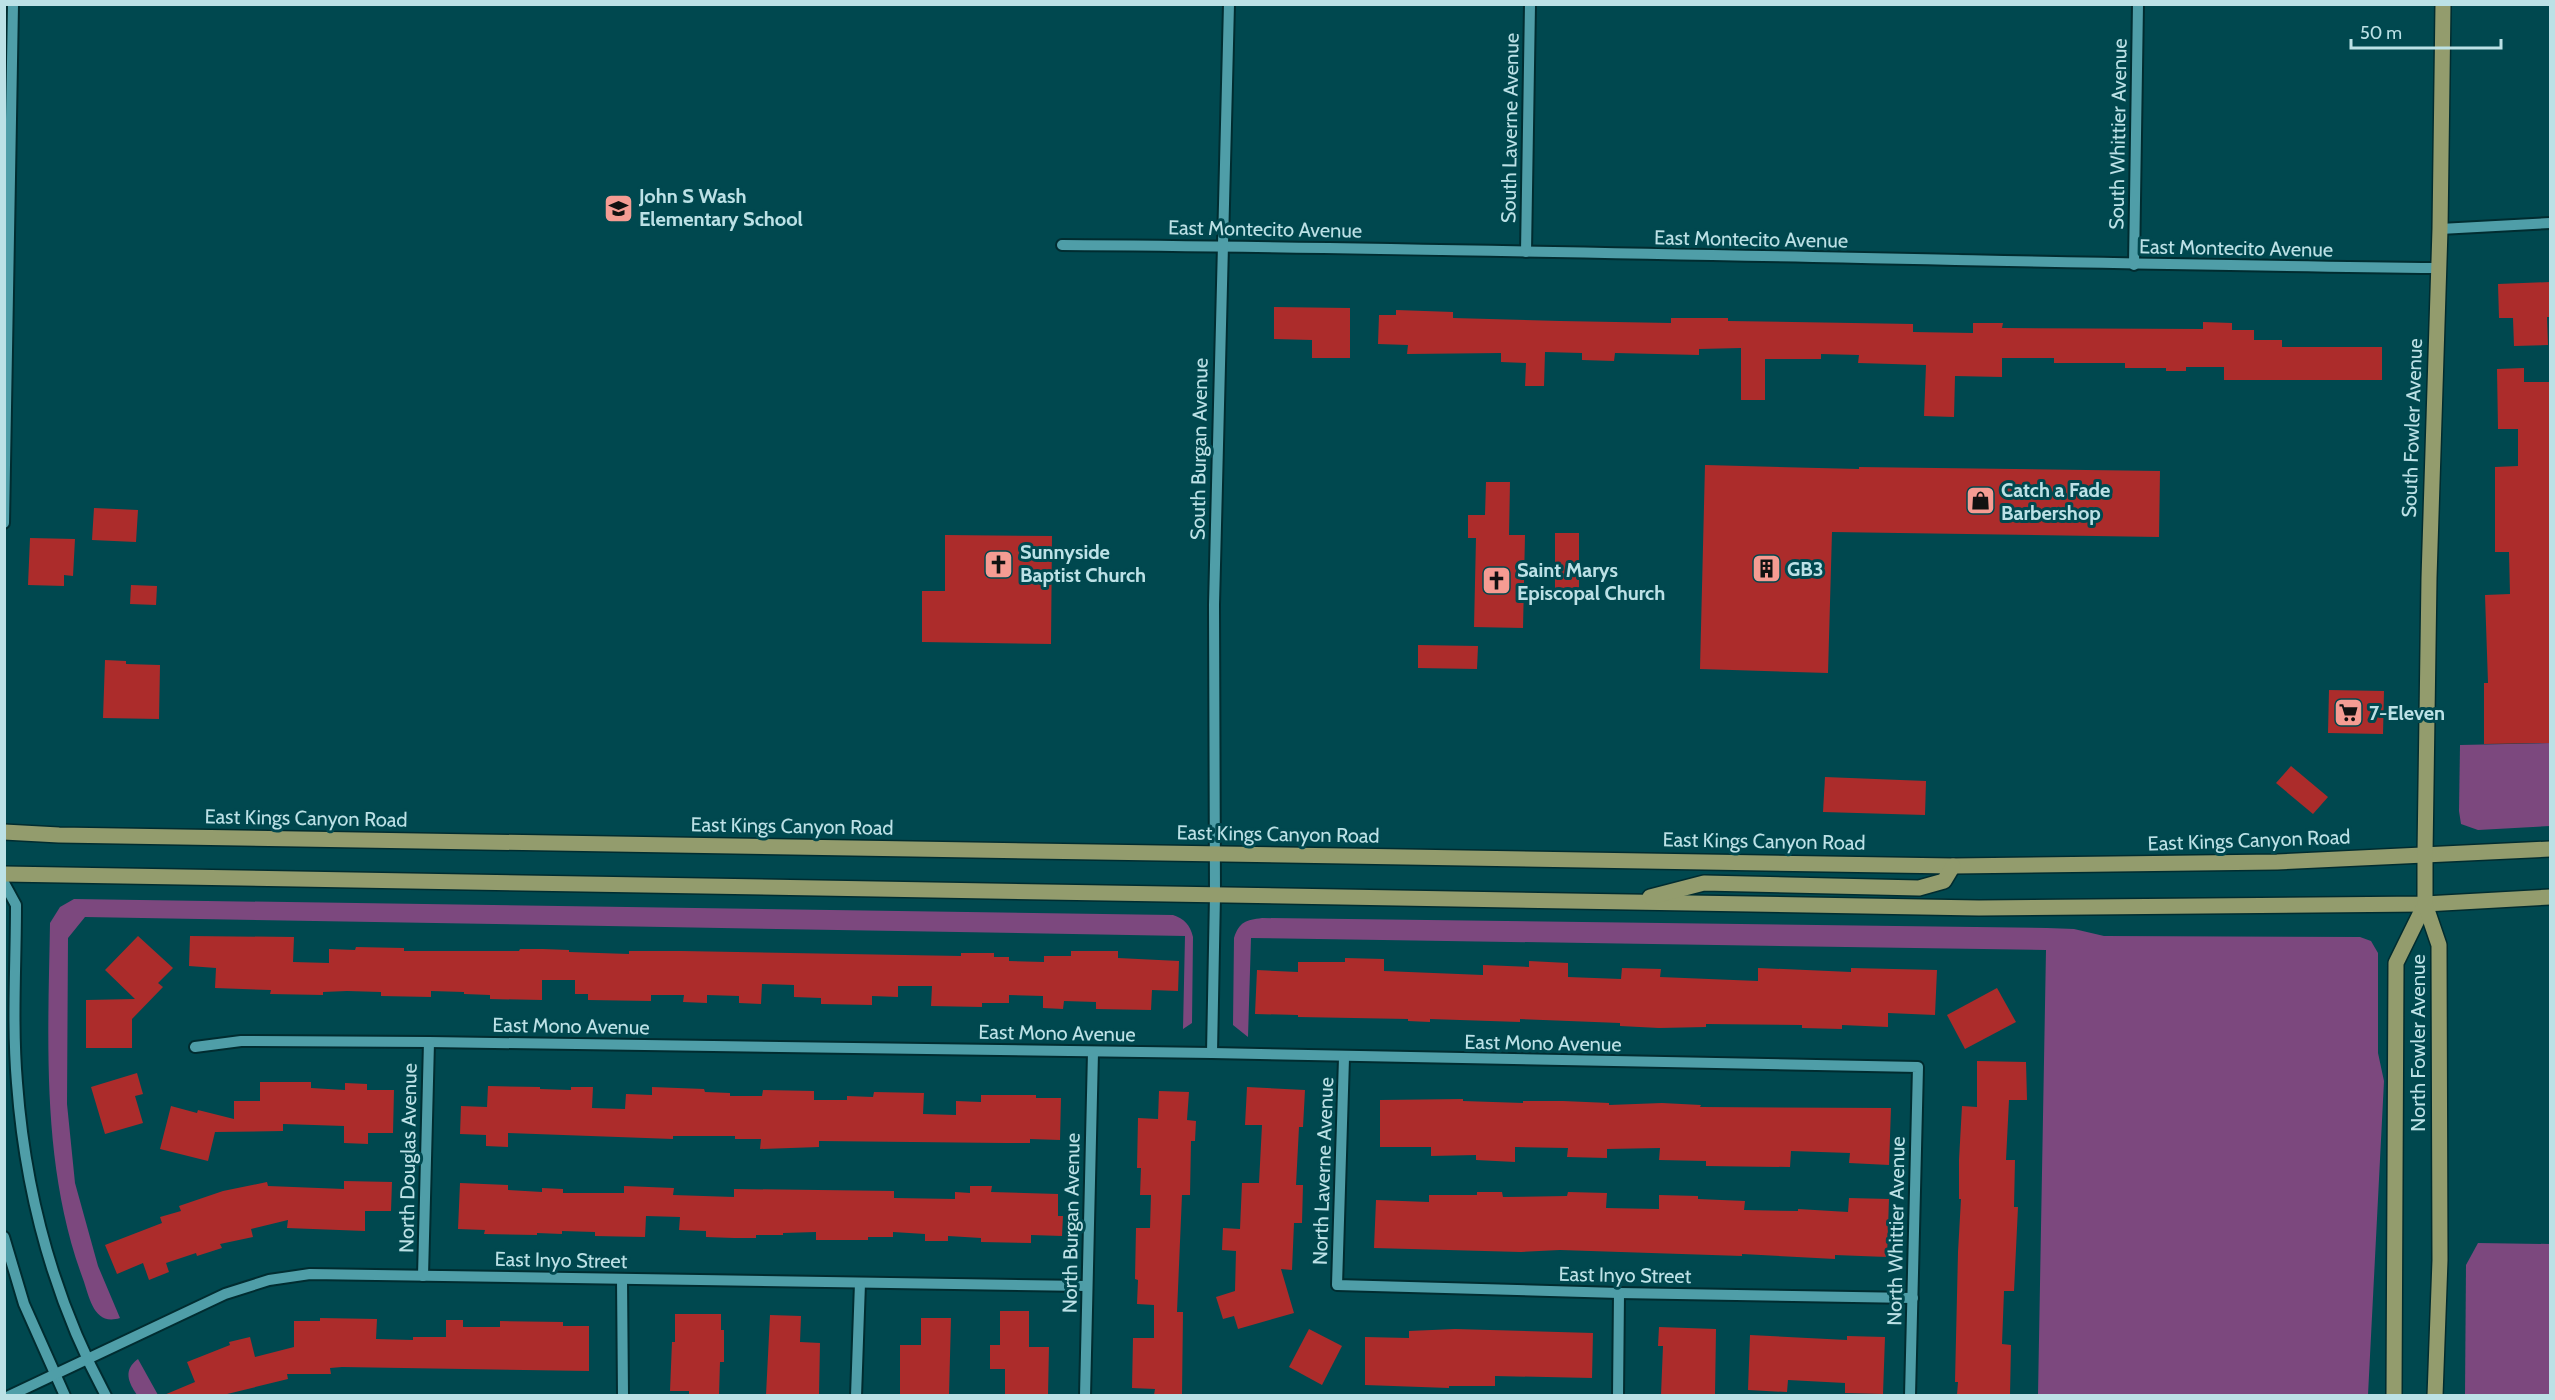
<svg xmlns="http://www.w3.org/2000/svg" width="2555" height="1400" viewBox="0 0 2555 1400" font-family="Cabin,sans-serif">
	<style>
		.green { fill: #7c487e }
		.building { fill: #ac2c2b }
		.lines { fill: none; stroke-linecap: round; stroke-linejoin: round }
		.minor-casing { stroke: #002c30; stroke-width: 14 }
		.major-casing { stroke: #002c30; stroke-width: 18 }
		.minor { stroke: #4f9ea8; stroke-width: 10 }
		.major { stroke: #939c6d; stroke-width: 15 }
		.labels { text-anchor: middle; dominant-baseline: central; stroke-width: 6; stroke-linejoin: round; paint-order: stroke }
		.street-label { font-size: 20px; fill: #bce1e6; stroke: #00484f }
		.poi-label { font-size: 20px; font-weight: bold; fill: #bce1e6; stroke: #00484f; text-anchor: start }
	</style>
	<rect width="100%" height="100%" fill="#00484f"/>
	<g class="green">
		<polygon points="2550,743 2550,826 2478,830 2461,824 2459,811 2460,745"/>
		<path d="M 74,899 L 1173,915 C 1184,919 1190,924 1193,937 L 1192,1023 L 1183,1029 L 1185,936 L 85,917 L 68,938 L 67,1104 L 75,1183 L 98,1266 L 120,1318 C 94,1326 90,1299 83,1279 C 41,1165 48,1042 50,923 L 60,907 Z"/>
		<path d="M 1262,918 L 2047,928 L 2074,929 L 2104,936 L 2360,937 L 2371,941 L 2378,953 L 2378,1053 L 2384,1081 L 2368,1395 L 2038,1395 L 2046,950 L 1251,938 L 1248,1037 L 1233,1025 L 1234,938 C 1239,922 1246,920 1262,918 Z"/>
		<polygon points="2478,1243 2550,1244 2550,1395 2465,1395 2466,1265"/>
		<path d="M 138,1359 L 158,1395 L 137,1395 C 128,1382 123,1370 138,1359 Z"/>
	</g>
	<g class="building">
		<polygon points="2550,282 2550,317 2547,317 2548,345 2514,346 2513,318 2499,318 2498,284"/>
		<polygon points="1274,307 1350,308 1350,358 1312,358 1312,340 1274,339"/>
		<polygon points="1396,310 1453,312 1453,318 1560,321 1671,323 1671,318 1728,318 1728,321 1913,324 1913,332 1973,333 1973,323 2003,323 2002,328 2203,329 2203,322 2232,323 2232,330 2254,330 2254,340 2282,340 2282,347 2382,347 2382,380 2224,380 2224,367 2186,367 2186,371 2166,371 2166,368 2125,368 2125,363 2054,363 2054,358 2002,358 2002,377 1955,376 1954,417 1924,416 1926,365 1858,363 1859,355 1821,354 1821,359 1765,359 1765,400 1741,400 1741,348 1699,349 1699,355 1615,353 1614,361 1582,360 1582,353 1545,352 1544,386 1525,386 1526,363 1501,362 1501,353 1407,354 1408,345 1378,344 1379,315 1396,315"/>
		<polygon points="2524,368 2524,382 2550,382 2550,743 2484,744 2484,683 2488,683 2485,595 2510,594 2509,552 2495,552 2495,467 2518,466 2518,429 2498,429 2497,369"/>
		<polygon points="1705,465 1859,469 1859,467 2160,471 2159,537 1832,532 1828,673 1700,669"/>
		<polygon points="1486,482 1510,482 1509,535 1525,535 1523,628 1474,627 1476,538 1468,538 1468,515 1485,515"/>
		<polygon points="94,508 138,510 136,542 92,540"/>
		<rect x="1555" y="533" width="24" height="57"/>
		<polygon points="945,535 1052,536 1051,644 922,642 922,591 945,591"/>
		<polygon points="30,538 75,539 73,576 64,575 64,586 28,585"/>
		<polygon points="131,585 157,586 156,605 130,604"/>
		<polygon points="1418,645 1478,646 1477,669 1418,668"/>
		<polygon points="105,660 126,661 126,664 160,665 159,719 103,718"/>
		<polygon points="2329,690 2384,691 2383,734 2328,733"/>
		<polygon points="2291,766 2328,797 2313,814 2276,783"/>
		<polygon points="1825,777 1926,781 1925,815 1823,812"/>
		<polygon points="138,936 173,968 158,983 163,987 132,1019 132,1048 86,1048 86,1000 135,999 105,970"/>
		<polygon points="190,936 294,937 293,962 329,963 329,949 355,950 356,947 404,948 404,951 519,951 520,949 543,949 569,950 569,952 629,954 629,951 682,951 961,956 961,953 994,953 994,957 1009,957 1009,961 1044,962 1044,956 1071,956 1071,951 1118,951 1118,958 1179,961 1178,991 1152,990 1151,1010 1096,1009 1096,1002 1064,1001 1063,1009 1043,1008 1043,996 1009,995 1009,1003 982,1003 982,1007 931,1006 932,986 898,986 898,997 872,996 872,1005 821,1004 821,998 794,997 794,985 762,984 761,1004 739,1003 739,996 707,995 707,1003 683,1002 684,995 651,995 651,1001 588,1000 588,994 575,994 575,980 542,980 542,1000 490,999 490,995 464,994 464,992 431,991 431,997 381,996 381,992 347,991 323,992 323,995 270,994 271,990 215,988 216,968 189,966"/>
		<polygon points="1345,958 1384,959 1384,971 1483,975 1483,965 1529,967 1529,961 1568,963 1568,977 1621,979 1622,968 1661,969 1660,977 1758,981 1758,968 1851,972 1851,968 1937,970 1935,1015 1888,1013 1888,1027 1842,1025 1842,1029 1802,1028 1802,1025 1706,1024 1706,1027 1659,1028 1620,1026 1620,1023 1520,1019 1520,1022 1430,1019 1430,1022 1408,1021 1408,1019 1298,1017 1298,1015 1255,1014 1257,970 1298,972 1298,962 1345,962"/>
		<polygon points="1997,988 2016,1022 1965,1049 1947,1015"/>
		<polygon points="1977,1061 2026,1062 2027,1100 2009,1100 2006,1160 2015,1160 2014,1207 2018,1207 2014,1291 2004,1291 2002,1344 2011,1345 2010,1395 1957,1395 1958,1382 1955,1382 1958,1252 1961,1199 1959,1199 1959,1160 1962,1106 1977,1107"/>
		<polygon points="137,1073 143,1094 135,1096 143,1123 105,1134 91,1087"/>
		<polygon points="260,1082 311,1082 311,1088 345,1090 345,1083 367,1084 367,1090 394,1090 393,1133 368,1133 368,1144 344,1143 344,1126 283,1124 283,1131 215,1132 208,1161 160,1149 171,1106 197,1113 198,1110 234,1119 234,1101 260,1101"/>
		<polygon points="488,1086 540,1087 540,1089 571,1090 571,1087 593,1087 592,1108 625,1109 626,1094 652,1095 652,1087 704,1089 705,1092 730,1093 730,1096 762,1096 763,1090 814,1091 814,1100 847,1100 847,1096 873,1097 874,1092 924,1093 923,1114 956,1115 956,1101 981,1102 981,1095 1036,1095 1036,1098 1061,1098 1060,1140 1030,1139 1030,1143 1005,1143 819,1141 819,1147 760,1149 761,1139 735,1139 735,1136 673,1136 673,1139 508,1133 508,1147 486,1146 486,1135 460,1134 461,1106 487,1107"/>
		<polygon points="1247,1087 1305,1090 1303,1127 1299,1127 1296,1185 1303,1185 1302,1223 1294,1223 1292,1270 1281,1269 1294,1313 1238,1329 1234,1316 1223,1319 1216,1297 1235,1291 1236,1251 1222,1250 1223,1228 1240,1229 1242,1183 1259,1183 1262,1125 1245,1125"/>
		<polygon points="1159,1091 1189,1092 1187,1120 1196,1121 1195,1141 1191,1141 1190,1195 1182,1195 1177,1312 1183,1312 1182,1395 1154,1395 1155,1389 1132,1388 1133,1338 1154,1338 1154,1305 1137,1304 1138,1280 1135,1279 1136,1228 1150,1228 1151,1195 1140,1195 1141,1168 1137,1168 1138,1118 1158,1119"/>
		<polygon points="1463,1099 1463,1101 1523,1103 1523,1101 1563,1101 1609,1103 1609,1105 1662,1103 1701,1105 1700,1107 1891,1108 1889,1165 1849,1163 1850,1153 1791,1151 1790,1167 1706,1166 1706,1161 1659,1160 1660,1148 1607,1149 1607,1158 1567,1157 1568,1148 1515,1147 1515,1162 1476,1160 1476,1155 1431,1156 1431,1147 1380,1147 1380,1100"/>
		<polygon points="344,1181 392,1182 391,1211 365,1211 365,1231 287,1228 288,1220 251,1229 253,1237 220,1244 222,1248 197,1256 196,1253 166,1263 169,1272 149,1280 143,1263 117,1274 105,1245 162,1223 160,1217 181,1211 179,1206 223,1191 267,1182 268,1186 344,1189"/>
		<polygon points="460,1183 508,1185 508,1190 542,1192 542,1188 563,1189 563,1193 624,1193 624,1186 674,1188 673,1195 734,1197 734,1189 894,1191 894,1198 955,1199 955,1192 970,1193 970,1186 992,1186 991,1192 1058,1194 1058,1216 1063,1216 1062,1236 1031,1235 1031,1243 981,1242 981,1238 948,1236 948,1241 925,1241 925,1234 893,1232 893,1237 868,1237 868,1240 816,1240 816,1232 783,1233 783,1235 756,1235 756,1238 734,1238 706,1237 706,1231 679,1230 680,1217 646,1216 645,1237 595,1236 595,1232 562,1231 562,1234 537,1233 537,1235 484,1234 485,1230 458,1229"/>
		<polygon points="1477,1192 1502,1192 1503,1197 1567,1196 1568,1192 1607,1193 1606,1208 1659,1209 1659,1195 1698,1196 1698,1199 1745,1201 1744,1210 1798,1211 1798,1209 1848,1212 1849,1198 1889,1199 1887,1257 1835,1255 1835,1259 1742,1254 1742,1256 1560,1250 1521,1252 1374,1248 1376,1200 1429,1202 1429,1195 1477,1195"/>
		<polygon points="1000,1311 1029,1311 1029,1347 1049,1347 1048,1395 1005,1395 1005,1369 990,1369 990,1345 1000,1345"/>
		<polygon points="675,1314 721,1314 721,1330 724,1330 724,1362 720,1362 719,1395 689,1395 689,1391 670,1391 672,1342 675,1342"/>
		<polygon points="770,1315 801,1316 800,1342 820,1343 819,1394 766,1395"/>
		<polygon points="320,1318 377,1319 376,1339 413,1340 413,1337 446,1337 446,1320 463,1320 463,1327 500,1327 500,1321 563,1322 563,1326 589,1326 589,1371 342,1367 330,1368 331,1374 287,1374 288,1379 223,1395 164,1395 195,1382 187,1362 230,1345 229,1342 250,1337 255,1357 294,1347 294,1321 320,1321"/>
		<polygon points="921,1318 951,1318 949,1395 900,1395 900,1345 921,1345"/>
		<polygon points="1659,1327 1716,1329 1715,1395 1661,1395 1663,1346 1658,1346"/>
		<polygon points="1309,1329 1342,1346 1322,1385 1289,1367"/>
		<polygon points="1455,1329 1593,1333 1592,1378 1495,1376 1495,1386 1449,1386 1449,1388 1365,1385 1365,1337 1409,1338 1409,1331"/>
		<polygon points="1750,1335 1847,1340 1847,1336 1885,1337 1883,1394 1845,1393 1845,1383 1788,1380 1787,1392 1748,1390"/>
	</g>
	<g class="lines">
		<defs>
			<g id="minor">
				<polyline points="2440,229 2550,223"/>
				<path d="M 1062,245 C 1521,248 1980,263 2439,268"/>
				<polyline points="1526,252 1530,4"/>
				<polyline points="2134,265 2138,4"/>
				<polyline points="4,523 13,4"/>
				<path d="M 4,883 L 16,905 C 16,964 12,1024 17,1083 C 25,1191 54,1299 106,1396"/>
				<polyline points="195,1047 241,1041 429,1042 1212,1053 1918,1067 1910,1396"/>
				<polyline points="1212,1053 1215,895 1214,605 1229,4"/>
				<polyline points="1344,1058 1337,1285 1619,1293 1913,1298"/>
				<polyline points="4,1237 24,1304 65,1396"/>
				<polyline points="423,1276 429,1042"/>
				<polyline points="622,1279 623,1396"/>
				<polyline points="9,1396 225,1294 269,1280 310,1274 1087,1286"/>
				<polyline points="856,1396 860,1283"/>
				<polyline points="1085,1396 1093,1052"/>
				<polyline points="1618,1396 1619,1293"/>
			</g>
			<g id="major">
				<polyline points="4,832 59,835 1953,866 2277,862 2550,849"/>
				<polyline points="4,874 1979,908 2425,904 2550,897"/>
				<polyline points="1650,897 1704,883 1919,888 1944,881 1953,866"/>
				<polyline points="2394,1396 2396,963 2425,904"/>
				<polyline points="2435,1396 2440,1260 2439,945 2425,904 2425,854 2429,578 2440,229 2443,4"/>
			</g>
		</defs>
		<use href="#minor" class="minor-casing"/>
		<use href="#major" class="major-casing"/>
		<use href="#minor" class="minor"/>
		<use href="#major" class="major"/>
	</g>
	<defs>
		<symbol id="school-square" viewBox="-11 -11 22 22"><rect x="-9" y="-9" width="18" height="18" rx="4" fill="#f59c93" stroke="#00484f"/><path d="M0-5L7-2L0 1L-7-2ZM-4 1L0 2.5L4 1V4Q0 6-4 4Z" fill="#111"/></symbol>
		<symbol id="shop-square" viewBox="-11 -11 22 22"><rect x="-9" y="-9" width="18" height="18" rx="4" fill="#f59c93" stroke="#00484f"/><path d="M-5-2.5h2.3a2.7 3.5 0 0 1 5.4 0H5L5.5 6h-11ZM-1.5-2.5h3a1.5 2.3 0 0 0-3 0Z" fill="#111"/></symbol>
		<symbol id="church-square" viewBox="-11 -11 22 22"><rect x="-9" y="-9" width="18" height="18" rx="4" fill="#f59c93" stroke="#00484f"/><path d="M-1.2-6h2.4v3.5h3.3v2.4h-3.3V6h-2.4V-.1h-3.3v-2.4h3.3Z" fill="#111"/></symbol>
		<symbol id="building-square" viewBox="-11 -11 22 22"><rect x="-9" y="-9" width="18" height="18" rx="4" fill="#f59c93" stroke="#00484f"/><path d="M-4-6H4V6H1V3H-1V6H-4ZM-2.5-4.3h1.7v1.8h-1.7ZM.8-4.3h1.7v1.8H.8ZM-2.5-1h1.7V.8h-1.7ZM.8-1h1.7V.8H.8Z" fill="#111"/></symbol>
		<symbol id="supermarket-square" viewBox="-11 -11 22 22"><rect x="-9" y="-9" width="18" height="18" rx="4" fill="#f59c93" stroke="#00484f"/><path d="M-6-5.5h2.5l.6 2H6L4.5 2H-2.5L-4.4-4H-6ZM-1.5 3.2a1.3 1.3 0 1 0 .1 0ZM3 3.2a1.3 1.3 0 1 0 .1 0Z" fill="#111"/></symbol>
	</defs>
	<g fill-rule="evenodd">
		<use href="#school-square" x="602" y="192" width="33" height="33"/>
		<use href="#shop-square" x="1964" y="484" width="33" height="33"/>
		<use href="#church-square" x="982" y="548" width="33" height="33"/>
		<use href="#building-square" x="1750" y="552" width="33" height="33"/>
		<use href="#church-square" x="1480" y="564" width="33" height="33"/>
		<use href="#supermarket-square" x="2332" y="696" width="33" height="33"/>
	</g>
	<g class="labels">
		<g class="street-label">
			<text transform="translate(1510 128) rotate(-89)">South Laverne Avenue</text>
			<text transform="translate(2118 134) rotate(-89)">South Whittier Avenue</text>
			<text transform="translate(1265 229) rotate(1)">East Montecito Avenue</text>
			<text transform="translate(1751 239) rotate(1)">East Montecito Avenue</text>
			<text transform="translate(2236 248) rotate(1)">East Montecito Avenue</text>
			<text transform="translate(2412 428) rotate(-88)">South Fowler Avenue</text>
			<text transform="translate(1199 449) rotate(-89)">South Burgan Avenue</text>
			<text transform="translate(306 818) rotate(1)">East Kings Canyon Road</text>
			<text transform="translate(792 826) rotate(1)">East Kings Canyon Road</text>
			<text transform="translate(1278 834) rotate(1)">East Kings Canyon Road</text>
			<text transform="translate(2249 840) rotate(-2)">East Kings Canyon Road</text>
			<text transform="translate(1764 841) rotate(1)">East Kings Canyon Road</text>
			<text transform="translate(571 1026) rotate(1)">East Mono Avenue</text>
			<text transform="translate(1057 1033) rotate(1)">East Mono Avenue</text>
			<text transform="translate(1543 1043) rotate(1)">East Mono Avenue</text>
			<text transform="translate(2418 1043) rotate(-90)">North Fowler Avenue</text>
			<text transform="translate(408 1158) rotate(-89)">North Douglas Avenue</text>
			<text transform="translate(1323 1171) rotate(-88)">North Laverne Avenue</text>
			<text transform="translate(1071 1223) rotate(-89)">North Burgan Avenue</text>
			<text transform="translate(1896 1231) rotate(-89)">North Whittier Avenue</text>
			<text transform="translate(561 1260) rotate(1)">East Inyo Street</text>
			<text transform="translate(1625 1275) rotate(1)">East Inyo Street</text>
		</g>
		<g class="poi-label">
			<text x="639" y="196">John S Wash<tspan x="639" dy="23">Elementary School</tspan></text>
			<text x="2001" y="490">Catch a Fade<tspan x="2001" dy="23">Barbershop</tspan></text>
			<text x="1020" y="552">Sunnyside<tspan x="1020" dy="23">Baptist Church</tspan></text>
			<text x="1787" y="569">GB3</text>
			<text x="1517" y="570">Saint Marys<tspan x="1517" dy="23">Episcopal Church</tspan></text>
			<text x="2369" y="713">7-Eleven</text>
		</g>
	</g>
	<rect width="2555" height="1400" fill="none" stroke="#bce1e6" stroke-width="12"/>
	<path d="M2351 39v9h150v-9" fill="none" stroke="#bce1e6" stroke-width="3"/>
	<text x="2360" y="39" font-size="18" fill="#bce1e6" stroke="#00484f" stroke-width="4.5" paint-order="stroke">50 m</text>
</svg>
